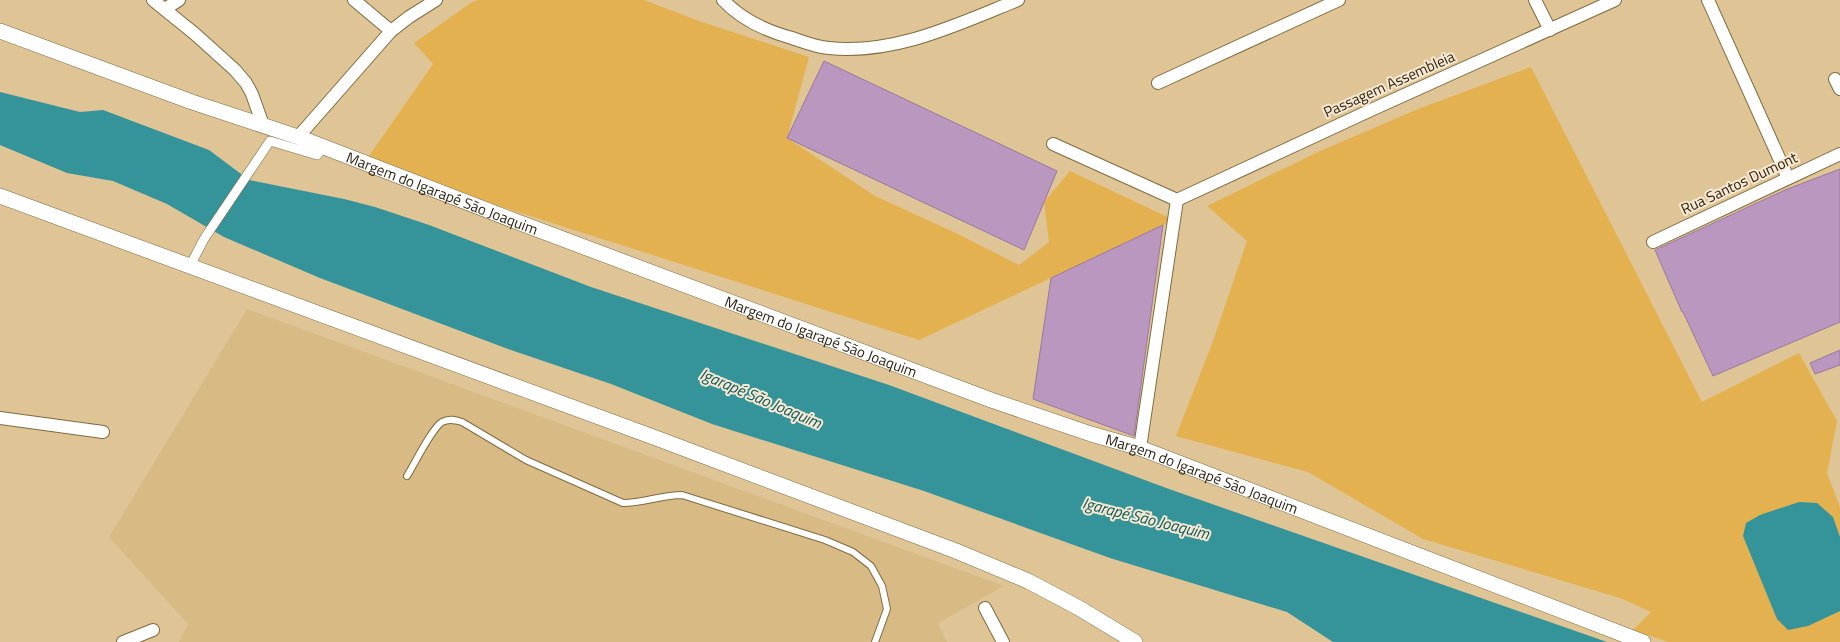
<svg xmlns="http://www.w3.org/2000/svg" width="1840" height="642" viewBox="0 0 1840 642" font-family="'Titillium Web',sans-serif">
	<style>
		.built { fill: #d8ba84 }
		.green { fill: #e3b150 }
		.water { fill: #35939a }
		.building { fill: #ba97bf; stroke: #99789f }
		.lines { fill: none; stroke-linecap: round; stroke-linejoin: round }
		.service-casing { stroke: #826a3e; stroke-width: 8 }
		.pedestrian-casing { stroke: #826a3e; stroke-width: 10 }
		.minor-casing { stroke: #826a3e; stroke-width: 14 }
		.tertiary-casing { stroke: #826a3e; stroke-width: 16 }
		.service { stroke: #fff; stroke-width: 6 }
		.pedestrian { stroke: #fff; stroke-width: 9 }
		.minor { stroke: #fff; stroke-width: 12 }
		.tertiary { stroke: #fff; stroke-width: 15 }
		.labels { text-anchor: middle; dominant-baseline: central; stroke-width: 4; stroke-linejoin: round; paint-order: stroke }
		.street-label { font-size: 15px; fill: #291f0d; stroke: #f5e7d0 }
		.water-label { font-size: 16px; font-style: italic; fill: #08595e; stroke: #f5e7d0 }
	</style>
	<rect width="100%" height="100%" fill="#dfc596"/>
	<polygon class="built" points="247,309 1004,586 938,623 947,642 179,642 188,624 109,537"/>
	<g class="green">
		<polygon points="479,0 644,0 699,21 809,57 787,138 875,196 958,234 1019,265 1049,242 1044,202 1070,171 1174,220 919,340 364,163 433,64 414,43 472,2"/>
		<polygon points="1531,67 1702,402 1799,353 1837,421 1827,473 1840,507 1840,642 1668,642 1633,630 1651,612 1620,598 1423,539 1308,472 1176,436 1213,341 1247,241 1207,206 1320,151 1418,109"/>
	</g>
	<g class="water">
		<polygon points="0,92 80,112 103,110 209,150 249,180 344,199 375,207 429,225 591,287 889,385 1169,489 1607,642 1333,642 1287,612 1110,558 924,491 712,424 611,384 508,349 320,278 224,237 167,204 113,181 67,173 0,145"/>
		<polygon points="1799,502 1817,503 1833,517 1840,537 1840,611 1808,626 1788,630 1777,619 1743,536 1746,523 1760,515"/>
	</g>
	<g class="building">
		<polygon points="824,61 1057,171 1024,250 787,138"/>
		<polygon points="1840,169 1840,322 1713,376 1683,312 1682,312 1655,250 1785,190"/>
		<polygon points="1163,225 1134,436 1033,399 1051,278"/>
		<polygon points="1840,350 1840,365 1815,374 1810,363"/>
	</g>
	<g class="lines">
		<defs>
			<path id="service" d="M 407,476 C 414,465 432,428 442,422 C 449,418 456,420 462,422 L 526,460 L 623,503 C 643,503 662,495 682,495 L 825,540 L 853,552 L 871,566 L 882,586 L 887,609 L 875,642"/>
			<polyline id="pedestrian" points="190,266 204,239 270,141 317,155 324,147"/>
			<g id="minor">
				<polyline points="153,0 195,34 235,70 246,83 252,94 263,125"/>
				<polyline points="354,0 391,31"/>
				<path d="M 723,0 C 742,20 766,31 792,38 C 804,42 816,47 829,48 C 895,55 958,24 1018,0"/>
				<polyline points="1535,0 1550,30"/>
				<polyline points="1708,0 1788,178"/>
				<polyline points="165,9 179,0"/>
				<polyline points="1835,79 1840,89"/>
				<polyline points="1158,83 1339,0"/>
				<polyline points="298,137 391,31 409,17 436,0"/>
				<polyline points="1053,144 1177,200"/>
				<polyline points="1653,242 1840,154"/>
				<polyline points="0,418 103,432"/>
				<polyline points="1140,448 1177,200 1371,110 1615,0"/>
				<polyline points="985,608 1003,642"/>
				<polyline points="123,642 153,630"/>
			</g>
			<g id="tertiary">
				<path id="s1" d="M 0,31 L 192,102 L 298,137 L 515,221 L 991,400 L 1091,434 L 1140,448 L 1643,642"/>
				<polyline points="0,196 656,438 956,551 1028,581 1079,608 1135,642"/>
			</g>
		</defs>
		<use href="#service" class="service-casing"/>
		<use href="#pedestrian" class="pedestrian-casing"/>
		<use href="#minor" class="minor-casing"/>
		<use href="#tertiary" class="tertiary-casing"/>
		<use href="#service" class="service"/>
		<use href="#pedestrian" class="pedestrian"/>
		<use href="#minor" class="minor"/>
		<use href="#tertiary" class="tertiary"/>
	</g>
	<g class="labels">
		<g class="street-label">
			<text transform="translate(1389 84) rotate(-24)">Passagem Assembleia</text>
			<text transform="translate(1739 183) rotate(-25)">Rua Santos Dumont</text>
			<text stroke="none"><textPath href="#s1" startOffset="471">Margem do Igarapé São Joaquim</textPath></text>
			<text stroke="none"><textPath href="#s1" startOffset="876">Margem do Igarapé São Joaquim</textPath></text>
			<text stroke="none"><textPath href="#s1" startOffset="1281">Margem do Igarapé São Joaquim</textPath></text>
		</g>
		<g class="water-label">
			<text transform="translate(761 398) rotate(23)">Igarapé São Joaquim</text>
			<text transform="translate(1146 518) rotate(14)">Igarapé São Joaquim</text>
		</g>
	</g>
</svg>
